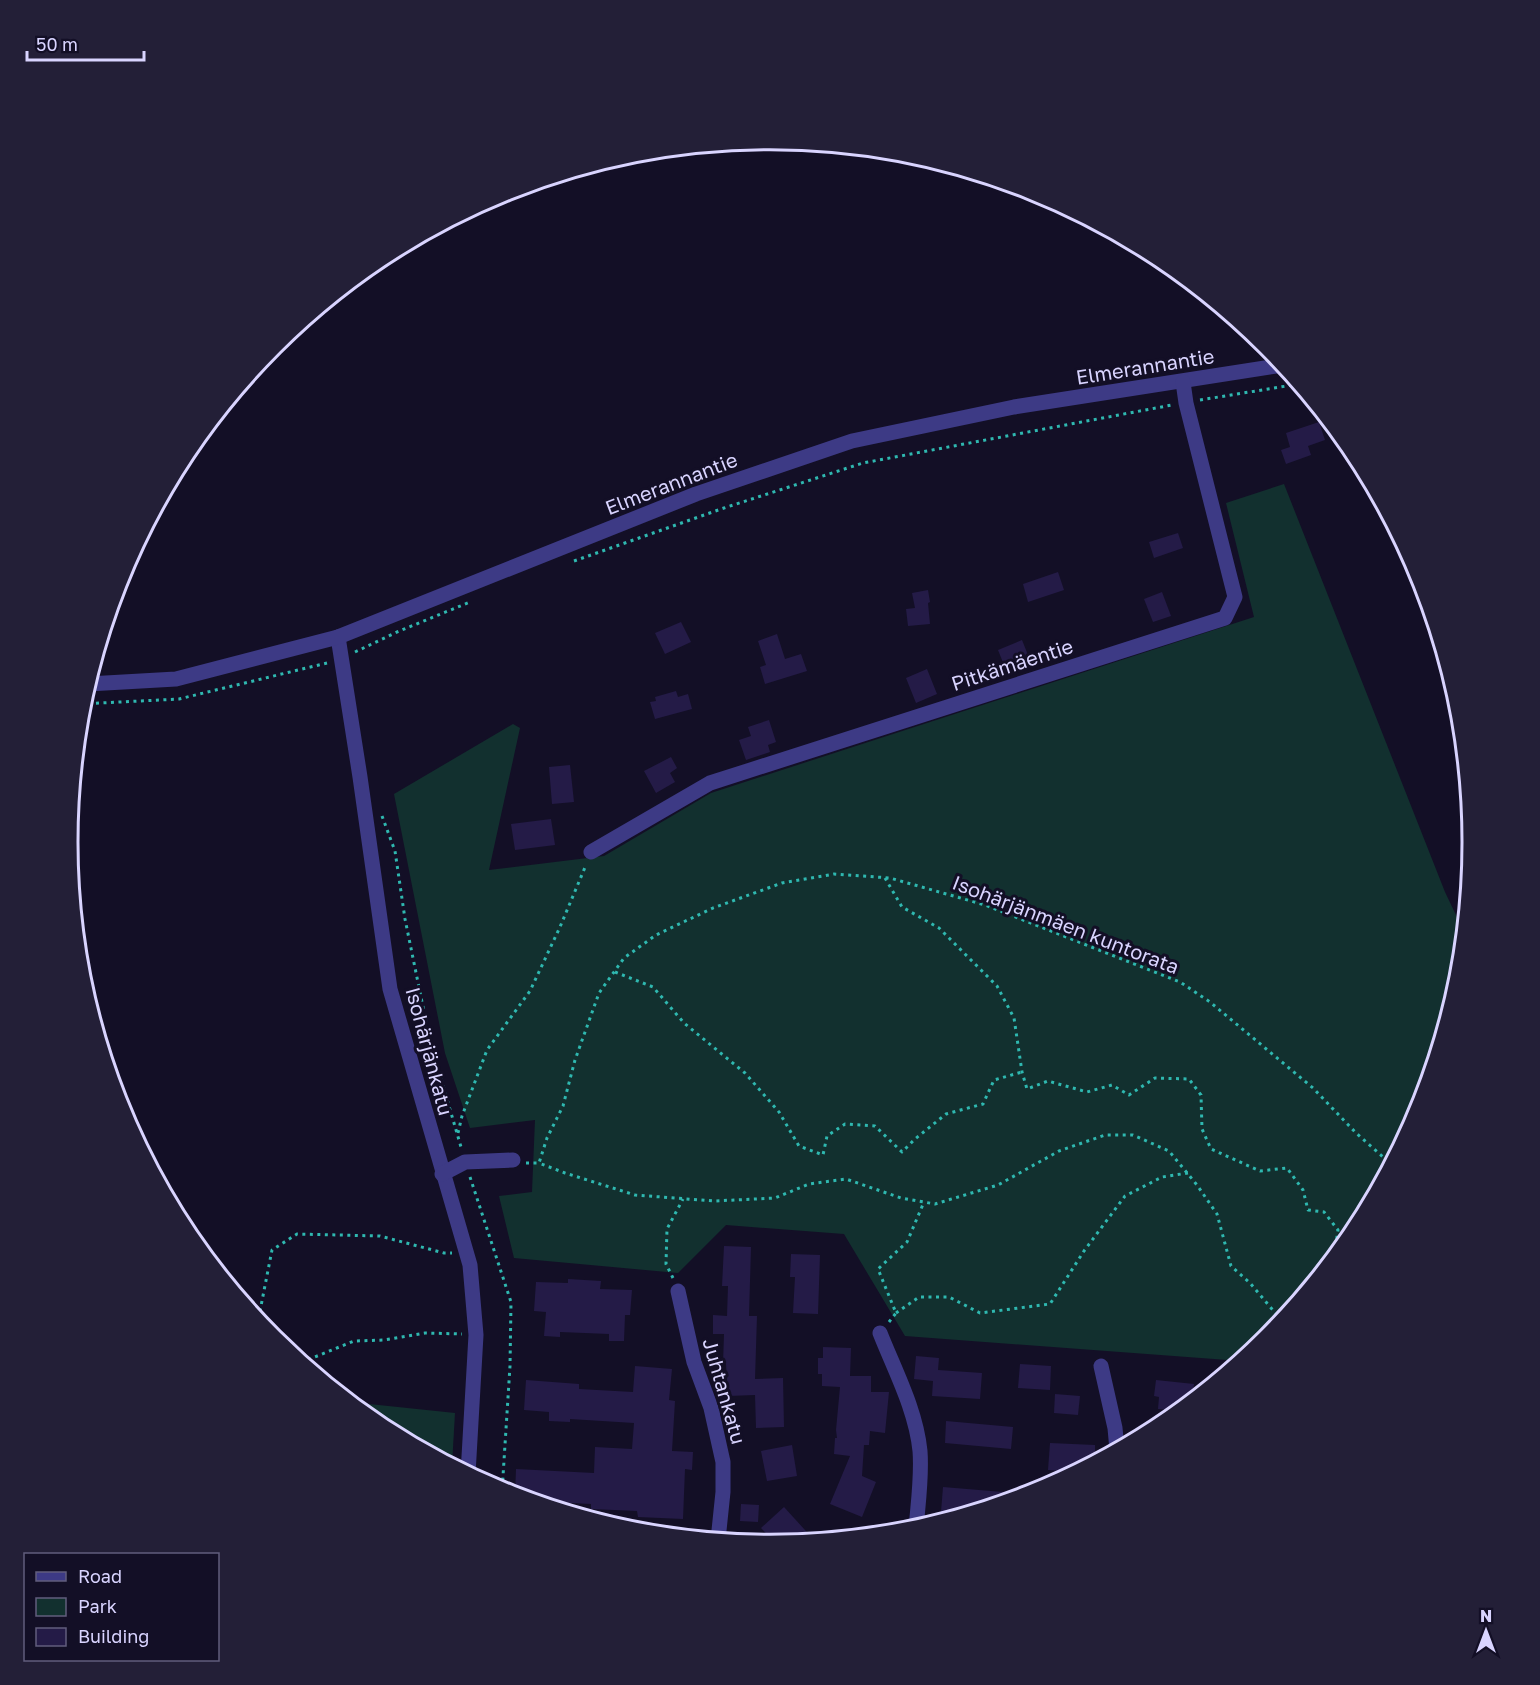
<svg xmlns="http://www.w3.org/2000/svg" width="1540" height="1685" viewBox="0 0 1540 1685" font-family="'Golos Text',sans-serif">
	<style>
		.green { fill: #12302f }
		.building { fill: #241b47 }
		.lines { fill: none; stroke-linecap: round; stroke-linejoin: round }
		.path { stroke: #2fb8b0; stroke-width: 3; stroke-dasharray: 3 4.5; stroke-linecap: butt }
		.minor { stroke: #3d3a85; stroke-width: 15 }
		.labels { text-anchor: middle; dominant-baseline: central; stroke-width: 6; stroke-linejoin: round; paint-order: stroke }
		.street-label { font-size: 20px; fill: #d9d4ff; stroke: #130f26 }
		.rim { fill: none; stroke: #d9d4ff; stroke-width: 3 }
	</style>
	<rect width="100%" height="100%" fill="#130f26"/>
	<g class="green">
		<polygon points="1284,484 1445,892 1464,932 1459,980 1419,1112 1354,1233 1267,1339 1241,1361 905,1336 844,1234 726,1225 678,1273 514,1258 499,1196 532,1192 535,1120 470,1128 445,1053 394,794 513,724 520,728 489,870 604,856 711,793 1254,617 1226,503"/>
		<polygon points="350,1402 455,1413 452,1465 379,1426"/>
	</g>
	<g class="building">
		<polygon points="1319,422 1325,440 1308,446 1311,455 1286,464 1281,450 1290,447 1286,433"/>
		<polygon points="1178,533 1183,548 1154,558 1149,542"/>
		<polygon points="1058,572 1064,590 1028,602 1023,584"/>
		<polygon points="928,590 930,602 928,603 930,624 908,626 906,609 915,608 912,593"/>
		<polygon points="1162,592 1171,616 1153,622 1144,599"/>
		<polygon points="681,622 691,642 665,654 655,633"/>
		<polygon points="777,634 785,659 801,654 807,671 765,684 760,667 766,665 758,641"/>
		<polygon points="1022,640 1030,660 1006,670 998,650"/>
		<polygon points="927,669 937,694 916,703 906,678"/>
		<polygon points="676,691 678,697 688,694 692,709 655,719 650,702 656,701 655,697"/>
		<polygon points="769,720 776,742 768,745 770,752 746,760 739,740 751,736 748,727"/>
		<polygon points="671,757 677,768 670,773 675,782 656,793 644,771"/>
		<polygon points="570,765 574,802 552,804 549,767"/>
		<polygon points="551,819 555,845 515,850 511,824"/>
		<polygon points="724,1246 751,1247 749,1316 757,1316 755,1379 783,1378 784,1427 756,1428 755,1395 728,1396 726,1364 723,1364 724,1334 713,1334 713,1315 727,1316 728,1286 722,1286"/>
		<polygon points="791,1254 820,1255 818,1314 793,1313 795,1277 790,1277"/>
		<polygon points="568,1279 601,1281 600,1289 632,1290 630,1315 625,1315 624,1341 609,1341 609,1334 560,1332 560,1337 544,1336 546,1312 534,1311 536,1282 568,1283"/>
		<polygon points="823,1347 851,1348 850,1376 871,1376 871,1392 889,1392 885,1433 870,1431 869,1445 864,1445 862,1476 876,1482 862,1517 830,1504 850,1456 834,1454 835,1438 837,1438 836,1430 840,1387 822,1386 822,1374 818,1374 818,1358 823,1358"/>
		<polygon points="916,1356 939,1358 938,1370 982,1373 980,1399 932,1396 933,1381 914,1379"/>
		<polygon points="1020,1364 1051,1366 1050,1390 1018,1388"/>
		<polygon points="635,1366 672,1369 669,1400 675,1401 672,1451 693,1452 692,1470 685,1469 683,1519 638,1517 637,1511 591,1509 591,1504 531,1501 515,1496 516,1469 594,1473 595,1447 632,1449 634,1423 570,1419 570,1422 549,1421 549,1412 524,1410 526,1380 579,1384 579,1389 633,1392"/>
		<polygon points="1156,1380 1194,1384 1192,1400 1179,1411 1158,1409 1159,1397 1154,1396"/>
		<polygon points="1055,1394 1080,1396 1078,1415 1054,1413"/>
		<polygon points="946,1421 1013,1427 1011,1449 945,1443"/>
		<polygon points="1050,1443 1095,1445 1095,1462 1076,1472 1048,1470"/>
		<polygon points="792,1445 797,1476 767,1481 761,1451"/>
		<polygon points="943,1487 1028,1494 1028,1495 963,1514 941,1512"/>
		<polygon points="741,1504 759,1505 758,1522 740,1521"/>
		<polygon points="784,1507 815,1541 776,1544 761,1528"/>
	</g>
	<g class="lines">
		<g class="path">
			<polyline points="1200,400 1299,384"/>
			<polyline points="574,561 724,508 863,463 1172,405"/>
			<polyline points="355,652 397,632 470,602"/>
			<polyline points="81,704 179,699 327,663"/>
			<polyline points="382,816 395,851 405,919 430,1041 461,1147"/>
			<polyline points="885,878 902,907 939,928 997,986 1014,1018 1022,1072 1027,1089 1048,1081 1087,1092 1112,1085 1129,1095 1155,1078 1189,1079 1201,1095 1202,1129 1211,1149 1260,1171 1287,1168 1303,1190 1308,1210 1324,1212 1338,1230 1334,1257"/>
			<polyline points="615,972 653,987 684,1023 745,1073 779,1112 799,1146 823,1155 827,1136 845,1124 875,1126 902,1152 915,1139 946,1114 983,1104 994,1080 1022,1072"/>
			<polyline points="458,1133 462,1116 487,1050 530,991 560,927 586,865"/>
			<polyline points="526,1163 539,1163"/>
			<polyline points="470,1177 511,1302 510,1366 502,1492"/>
			<polyline points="673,1278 666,1264 667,1229 683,1199"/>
			<polyline points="896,1313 919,1297 949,1297 980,1313 1050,1304 1084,1251 1125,1196 1162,1177 1188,1173"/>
			<polyline points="254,1316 260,1311 272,1250 297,1234 380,1236 444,1253 452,1253"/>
			<polyline points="1282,1321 1250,1283 1231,1266 1217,1214 1197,1185 1169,1151 1133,1135 1105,1135 1059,1151 998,1185 935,1204 901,1198 846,1179 809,1184 775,1198 714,1201 635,1195 565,1173 539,1163 547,1138 563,1106 575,1060 599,993 624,958 656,935 713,908 782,883 834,874 890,878 985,905 1180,982 1210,1002 1313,1088 1356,1133 1391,1164"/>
			<polyline points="889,1322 896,1313 878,1269 907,1242 924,1202"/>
			<polyline points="301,1362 305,1361 354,1341 384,1340 425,1333 462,1334"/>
		</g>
		<g class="minor">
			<polyline points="338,637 360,777 390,989 470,1265 476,1335 468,1474"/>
			<polyline points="88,684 176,679 338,637 696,494 852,441 1014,407 1283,365"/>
			<polyline points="591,852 710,783 1225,618 1235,597 1186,403 1183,382"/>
			<polyline points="442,1174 465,1162 513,1160"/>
			<polyline points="678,1291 694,1362 711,1408 723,1462 723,1492 718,1540"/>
			<path d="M 880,1333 C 895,1371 916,1410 920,1451 C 922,1477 918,1503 916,1529"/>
			<polyline points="1101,1366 1115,1428 1117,1450"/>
		</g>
	</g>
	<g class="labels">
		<g class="street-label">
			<text transform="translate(1145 366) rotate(-9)">Elmerannantie</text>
			<text transform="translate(671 483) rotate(-21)">Elmerannantie</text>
			<text transform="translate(1012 664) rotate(-18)">Pitkämäentie</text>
			<text transform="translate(1066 924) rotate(21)">Isohärjänmäen kuntorata</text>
			<text transform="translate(430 1051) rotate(75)">Isohärjänkatu</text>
			<text transform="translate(725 1391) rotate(74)">Juhtankatu</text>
		</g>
	</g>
	<path d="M0 0H1540V1685H0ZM78 842a692 692 0 1 1 1384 0a692 692 0 1 1-1384 0Z" fill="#231f37" fill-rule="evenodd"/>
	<path class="rim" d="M78 842a692 692 0 1 1 1384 0a692 692 0 1 1-1384 0Z"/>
	<rect x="24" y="1553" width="195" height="108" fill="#130f26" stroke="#625e7d" stroke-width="1.5"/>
	<rect x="36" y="1572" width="30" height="9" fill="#3d3a85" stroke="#625e7d" stroke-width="1.5"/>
	<text x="78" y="1583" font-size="18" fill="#d9d4ff">Road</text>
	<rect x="36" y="1598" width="30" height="18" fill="#12302f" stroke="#625e7d" stroke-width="1.5"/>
	<text x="78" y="1613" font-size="18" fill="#d9d4ff">Park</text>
	<rect x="36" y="1628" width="30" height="18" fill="#241b47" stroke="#625e7d" stroke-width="1.5"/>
	<text x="78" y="1643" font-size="18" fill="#d9d4ff">Building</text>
	<g transform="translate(1486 1631)" stroke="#130f26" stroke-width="4.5" paint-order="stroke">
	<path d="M0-4.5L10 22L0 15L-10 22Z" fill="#d9d4ff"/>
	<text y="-9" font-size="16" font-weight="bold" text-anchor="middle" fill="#d9d4ff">N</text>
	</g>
	<path d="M27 51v9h117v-9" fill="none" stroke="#d9d4ff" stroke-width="3"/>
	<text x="36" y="51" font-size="18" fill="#d9d4ff" stroke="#130f26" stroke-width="4.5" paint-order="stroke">50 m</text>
</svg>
